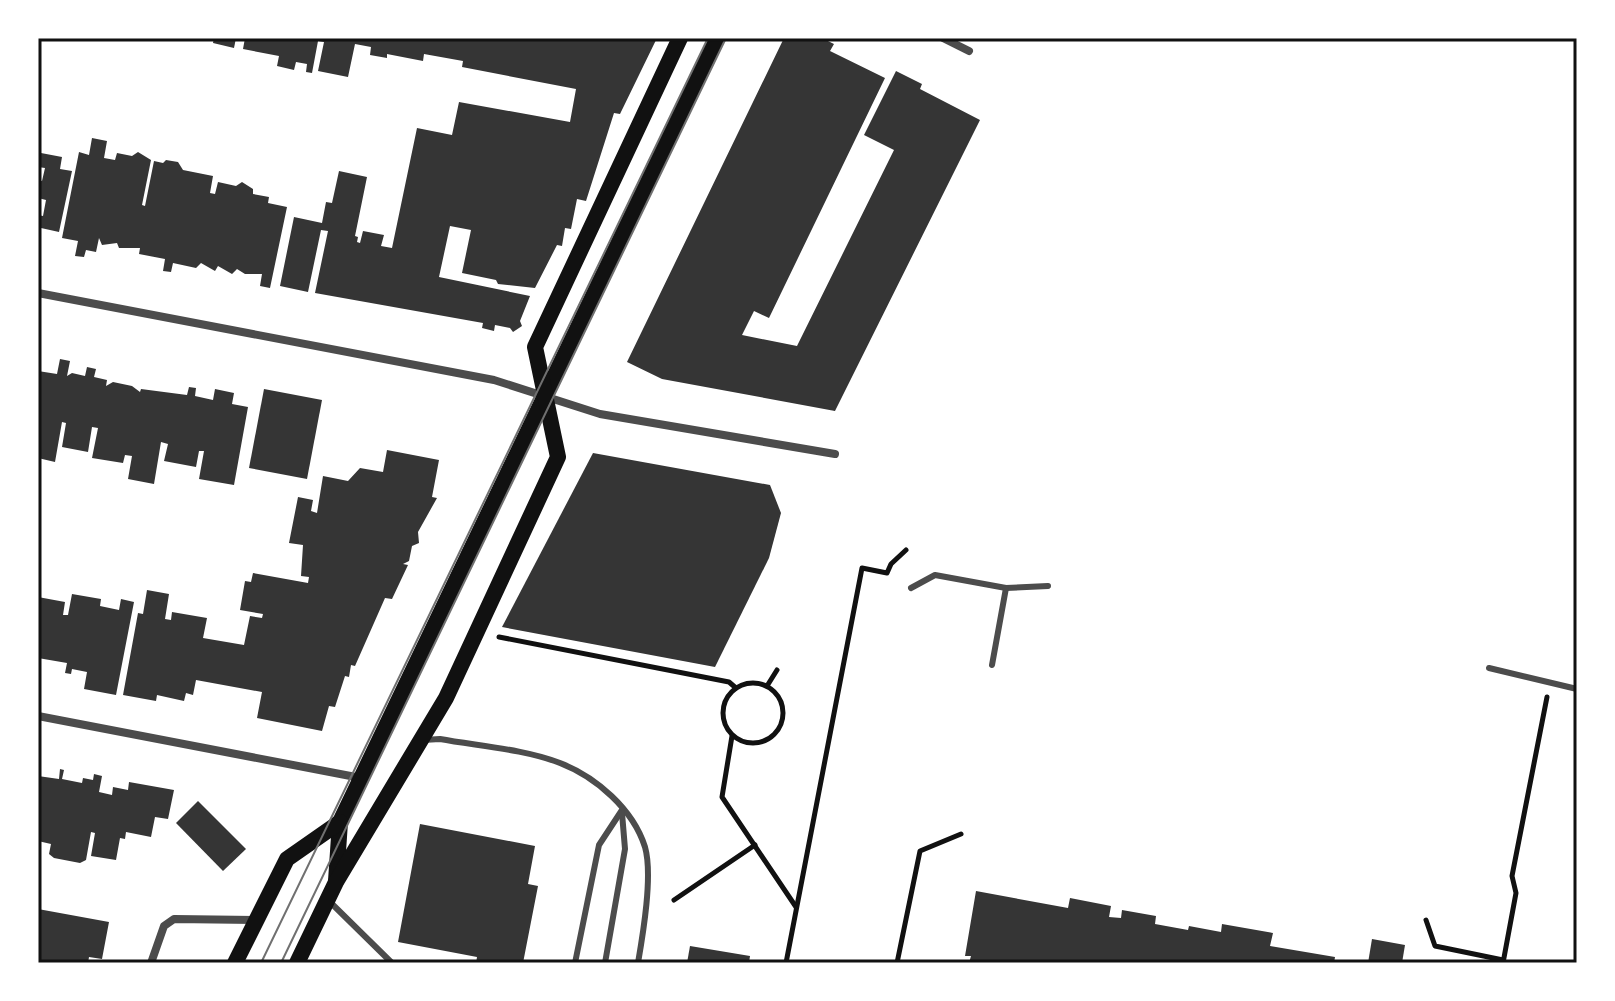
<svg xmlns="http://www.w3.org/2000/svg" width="1615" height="1001" viewBox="0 0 1615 1001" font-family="'Asap Condensed',sans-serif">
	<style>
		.building { fill: #353535 }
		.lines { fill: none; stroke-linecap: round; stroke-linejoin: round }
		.path { stroke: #111; stroke-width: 5 }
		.service { stroke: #4c4c4c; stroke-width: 6 }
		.minor { stroke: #4c4c4c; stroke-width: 8 }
		.secondary { stroke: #111; stroke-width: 16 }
		.tram { stroke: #707070; stroke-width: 2 }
		.neatline { fill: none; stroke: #111; stroke-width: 3 }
	</style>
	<rect width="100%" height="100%" fill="#fff"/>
	<g class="building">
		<polygon points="214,38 236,38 234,48 213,43"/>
		<polygon points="245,38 657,38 620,114 614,113 586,201 577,199 571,229 565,228 562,246 557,245 535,288 498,284 496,280 462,273 471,230 450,226 439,277 530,296 520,321 522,326 513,332 510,328 495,325 494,331 482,328 483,323 315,293 328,231 321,230 308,292 280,286 294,217 322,223 326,202 332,203 339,171 367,177 355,236 358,237 357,242 360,243 363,231 384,235 381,246 392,248 417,128 452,135 459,102 570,122 576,89 462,67 463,61 424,54 423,61 387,54 387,58 370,55 371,47 355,44 348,77 318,71 324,42 318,41 312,73 306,72 307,64 296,62 294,70 277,66 279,56 243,49"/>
		<polygon points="784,38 822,38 834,44 830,51 885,78 769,318 754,311 742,335 797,346 894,150 864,135 896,71 922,84 920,89 980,120 835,411 662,379 627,362"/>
		<polygon points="92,138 107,141 104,158 115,160 117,153 132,156 138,152 151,160 142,205 145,206 154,161 163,163 166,160 178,162 183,170 213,176 210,193 215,194 218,182 236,186 242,182 253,189 253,194 269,197 268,203 287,207 270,288 260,286 262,274 245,274 237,269 232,274 218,266 215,271 201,263 196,268 173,263 171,272 163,271 165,259 139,254 140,248 119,248 117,243 102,245 99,238 96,252 86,250 84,257 75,256 78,241 62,238 79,152 89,155"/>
		<polygon points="41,153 62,157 60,169 72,171 59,232 41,228 39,239 38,215 43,216 46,200 38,198 38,180 42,181 45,168 38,167"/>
		<polygon points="60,359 70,361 67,376 72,373 85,376 87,367 96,369 94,377 107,380 106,386 113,382 132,386 140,392 141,389 187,395 189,387 196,388 195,396 213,400 215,389 234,393 232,404 248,407 234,485 199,479 204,451 199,451 196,467 164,461 168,444 161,442 154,484 128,479 132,456 125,455 123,463 92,458 98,428 92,427 88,452 62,447 66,423 62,422 55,462 38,458 38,371 57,374"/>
		<polygon points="264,389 322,400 307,479 249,468"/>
		<polygon points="387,450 439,460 432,497 437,498 418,532 419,543 412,546 409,561 403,564 408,565 392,599 385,598 355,666 351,665 349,677 345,676 335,707 329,706 322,731 257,718 262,692 196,680 193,695 186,693 184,701 157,695 156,701 123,695 138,613 143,614 147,590 169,594 165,619 171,620 172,612 207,618 203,638 244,645 250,616 262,618 263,614 240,610 245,581 251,582 253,573 308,583 309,577 301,576 303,545 289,543 298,497 313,500 311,511 317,513 323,476 348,481 360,468 383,472"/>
		<polygon points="593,453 770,485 781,513 769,558 715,667 502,627"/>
		<polygon points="72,594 101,599 100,606 119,610 121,599 134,602 116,695 84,689 87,672 72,669 71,674 65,673 67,663 38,658 38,597 65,602 63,615 68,615"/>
		<polygon points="60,769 64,770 62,779 82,783 83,778 93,780 94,774 102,776 99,792 112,795 113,787 128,790 129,782 174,790 168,819 155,817 151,837 126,832 125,839 120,838 116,860 91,856 95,833 91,832 86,860 80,863 54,858 49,854 51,844 38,841 38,776 59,779"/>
		<polygon points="198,801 246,849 223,871 176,823"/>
		<polygon points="420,824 535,846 528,884 538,886 523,963 476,963 477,957 398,942"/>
		<polygon points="976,891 1068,908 1070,898 1111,906 1109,917 1121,918 1122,910 1156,916 1155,924 1188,930 1189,926 1221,932 1222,924 1273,933 1270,946 1335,957 1334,963 969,963 971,956 965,956"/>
		<polygon points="38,909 109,922 102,959 89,957 88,963 38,963"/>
		<polygon points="1372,939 1405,945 1402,963 1368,963"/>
		<polygon points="690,946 750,956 749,963 687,963"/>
	</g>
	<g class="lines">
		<g class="path">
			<polyline points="499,637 729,682 736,688"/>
			<circle cx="753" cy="713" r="30"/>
			<polyline points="767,686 777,670"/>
			<polyline points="732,736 722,797 796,907"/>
			<polyline points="674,900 755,845"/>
			<polyline points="1426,920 1435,946 1503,960"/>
			<polyline points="786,963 862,568 887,573 891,564 906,550"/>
			<polyline points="897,963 920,851 961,834"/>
			<polyline points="1503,963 1516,893 1512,876 1547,697"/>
		</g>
		<g class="service">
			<polyline points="911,588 935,575 1006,588 1048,586"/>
			<polyline points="992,665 1006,588"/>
			<polyline points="1489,668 1577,689"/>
			<path d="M 423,740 L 440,739 C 478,746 524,749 560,763 C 596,777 633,809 645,847 C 653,875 643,934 638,963"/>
			<polyline points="329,901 392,963"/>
			<polyline points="575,963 599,845 622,810"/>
			<polyline points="605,963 625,849 622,813"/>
		</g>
		<g class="minor">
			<polyline points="943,38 969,51"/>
			<polyline points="38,293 494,380 600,414 835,454"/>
			<polyline points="38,716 361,778"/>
			<polyline points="151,963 164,926 174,919 255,920"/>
		</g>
		<g class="secondary">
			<polyline points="336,881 340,822 717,38"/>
			<polyline points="235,963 287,859 340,822"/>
			<polyline points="297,963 336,882 446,698 558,457 535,347 680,38"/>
		</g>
		<g class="tram">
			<polyline points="261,963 708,38"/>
			<polyline points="281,963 726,38"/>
		</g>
	</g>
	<rect width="1615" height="1001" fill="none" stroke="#ffffff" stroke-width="80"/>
	<rect x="40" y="40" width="1535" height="921" class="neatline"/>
</svg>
